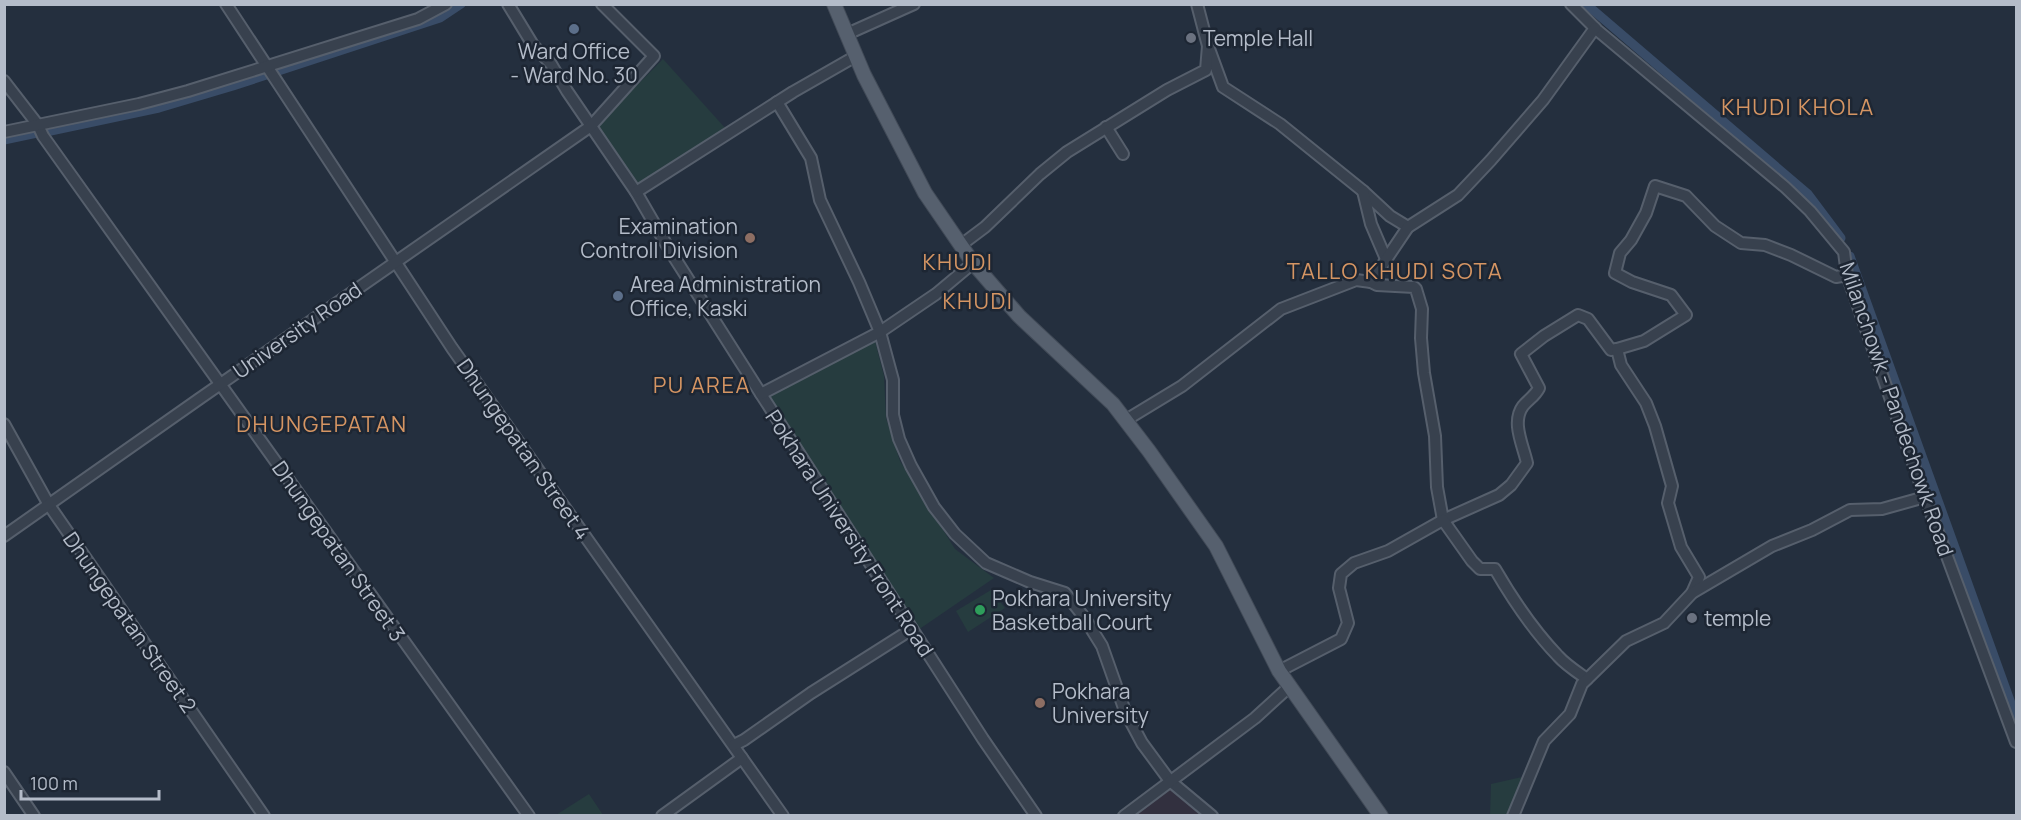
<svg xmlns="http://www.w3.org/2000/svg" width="2021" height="820" viewBox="0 0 2021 820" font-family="Manrope,sans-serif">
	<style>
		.medical { fill: #32303f }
		.green { fill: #263c3f }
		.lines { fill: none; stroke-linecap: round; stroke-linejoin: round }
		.canal { stroke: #394c67; stroke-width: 9 }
		.minor-casing { stroke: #565f6c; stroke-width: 14 }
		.major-casing { stroke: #414a57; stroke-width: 16 }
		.minor { stroke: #38414e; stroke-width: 10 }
		.major { stroke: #56606e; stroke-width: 14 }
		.service-dot { fill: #5c6f8a; stroke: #1d2633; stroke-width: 2 }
		.worship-dot { fill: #6b7280; stroke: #1d2633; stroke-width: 2 }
		.education-dot { fill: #8d6e63; stroke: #1d2633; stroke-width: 2 }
		.leisure-dot { fill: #2e9e5b; stroke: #1d2633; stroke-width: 2 }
		.labels { text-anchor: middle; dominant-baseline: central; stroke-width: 5; stroke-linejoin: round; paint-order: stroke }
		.poi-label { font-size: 21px; fill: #b4bcc9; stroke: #1d2633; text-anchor: start }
		.street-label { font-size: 21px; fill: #b4bcc9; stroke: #1d2633 }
		.neighbourhood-label { font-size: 22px; letter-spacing: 1.5px; fill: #d59563; stroke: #1d2633 }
	</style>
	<rect width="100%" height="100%" fill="#242f3e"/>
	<polygon class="medical" points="1169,789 1205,815 1132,816"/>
	<g class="green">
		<polygon points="663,59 726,129 637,185 597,126"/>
		<polygon points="875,341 884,376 886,418 900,461 955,549 994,578 918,630 767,395"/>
		<polygon points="991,590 1005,608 968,632 956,611"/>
		<polygon points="1522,777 1508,815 1490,816 1491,784"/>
		<polygon points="589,794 603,815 556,815"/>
	</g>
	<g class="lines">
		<g class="canal">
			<polyline points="1586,4 1808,194 1841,238"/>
			<polyline points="46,132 159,108 233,86 440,18 461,4"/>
			<polyline points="4,140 37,133"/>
			<polyline points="1850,256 2016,717"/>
		</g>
		<defs>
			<g id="minor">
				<polyline points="226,4 452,348 783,816"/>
				<polyline points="508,4 533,45 551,64 567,91 636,192 669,249 761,394 983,739 1036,816"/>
				<polyline points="1197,4 1208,46 1223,87 1280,124 1363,191 1390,216 1408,227"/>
				<polyline points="1571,4 1597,30 1785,187 1810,211 1844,252 1847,275 1925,497 2016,742"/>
				<polyline points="847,34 914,4"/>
				<polyline points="4,81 38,125 43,136 529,816"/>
				<polyline points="777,102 811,158 820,200 859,282 880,332 893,380 893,415 899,439 911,466 934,507 955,534 986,563 1030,582 1065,593 1084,617 1102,646 1125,711 1142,743 1170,781 1212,816"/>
				<polyline points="1106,127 1123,154"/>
				<polyline points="4,132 139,104 188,91 418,19 446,4"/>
				<polyline points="1363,191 1371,224 1386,259"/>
				<polyline points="636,192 793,92 856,56"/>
				<polyline points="961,245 985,227 1040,174 1067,152 1167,90 1206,70 1208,46"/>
				<path d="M 1371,282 L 1377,285 L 1414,287 L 1416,289 L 1422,309 L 1421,338 L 1424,373 L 1435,436 L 1437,487 L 1443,520 L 1499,495 L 1511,485 L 1527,463 C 1523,445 1511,422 1523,406 C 1529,399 1535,396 1539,388 L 1521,354 L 1544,336 L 1578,315 L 1588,319 L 1611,350 L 1617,349"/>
				<polyline points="761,394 880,332 936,294 973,263"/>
				<polyline points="1126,420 1182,386 1281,309 1356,280 1371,282 1408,227 1458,195 1491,160 1543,100 1595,28"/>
				<polyline points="4,424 49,505 264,816"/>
				<polyline points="4,536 199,399 591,126 654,56 602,4"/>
				<polyline points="1692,593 1699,577 1681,547 1668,503 1672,486 1655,426 1646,403 1621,365 1617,349 1644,341 1686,315 1671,295 1632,282 1615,273 1620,253 1631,240 1646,213 1655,186 1686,196 1715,226 1741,243 1765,245 1791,255 1836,277 1847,275"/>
				<path d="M 1279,671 L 1341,639 L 1348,623 L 1339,588 L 1341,574 L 1354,563 L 1388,551 L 1443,520 L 1472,561 L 1480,569 L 1495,569 C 1513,600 1533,630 1558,656 C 1566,665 1577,672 1587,679"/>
				<polyline points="734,745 744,740 811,693 912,629"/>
				<polyline points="4,772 34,816"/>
				<polyline points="662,816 742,758"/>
				<polyline points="1124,816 1255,718 1289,687"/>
				<polyline points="1513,816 1544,741 1570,714 1582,684 1626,641 1664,623 1692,593 1772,546 1812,530 1850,510 1882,509 1925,497"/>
			</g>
			<polyline id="major" points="834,4 864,75 925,193 973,263 999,293 1019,316 1113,404 1149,451 1216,546 1279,671 1381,816"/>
		</defs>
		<use href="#minor" class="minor-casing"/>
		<use href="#major" class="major-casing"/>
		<use href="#minor" class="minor"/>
		<use href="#major" class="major"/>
	</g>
	<g class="service-dot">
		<circle cx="574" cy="29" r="6"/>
		<circle cx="618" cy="296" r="6"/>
	</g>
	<g class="worship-dot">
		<circle cx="1191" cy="38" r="6"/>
		<circle cx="1692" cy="618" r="6"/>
	</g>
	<g class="education-dot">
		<circle cx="750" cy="238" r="6"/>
		<circle cx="1040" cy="703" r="6"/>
	</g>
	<circle class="leisure-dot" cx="980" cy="610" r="6"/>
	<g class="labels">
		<g class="poi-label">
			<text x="1203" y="38">Temple Hall</text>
			<text x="574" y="51" text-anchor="middle">Ward Office<tspan x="574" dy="24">- Ward No. 30</tspan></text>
			<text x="738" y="226" text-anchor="end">Examination<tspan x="738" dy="24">Controll Division</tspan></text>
			<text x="630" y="284">Area Administration<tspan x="630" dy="24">Office, Kaski</tspan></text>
			<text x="992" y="598">Pokhara University<tspan x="992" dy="24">Basketball Court</tspan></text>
			<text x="1704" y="618">temple</text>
			<text x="1052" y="691">Pokhara<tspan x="1052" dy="24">University</tspan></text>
		</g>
		<g class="street-label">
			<text transform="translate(297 330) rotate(-35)">University Road</text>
			<text transform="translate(1897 409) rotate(71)">Milanchowk - Pandechowk Road</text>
			<text transform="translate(524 449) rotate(55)">Dhungepatan Street 4</text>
			<text transform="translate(850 533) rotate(57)">Pokhara University Front Road</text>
			<text transform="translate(339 551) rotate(55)">Dhungepatan Street 3</text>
			<text transform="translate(130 622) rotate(55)">Dhungepatan Street 2</text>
		</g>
		<g class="neighbourhood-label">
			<text x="1798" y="107">KHUDI KHOLA</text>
			<text x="958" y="262">KHUDI</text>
			<text x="1395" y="271">TALLO KHUDI SOTA</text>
			<text x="978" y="301">KHUDI</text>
			<text x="702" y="385">PU AREA</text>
			<text x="322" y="424">DHUNGEPATAN</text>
		</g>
	</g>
	<rect width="2021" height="820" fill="none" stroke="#b4bcc9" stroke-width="12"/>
	<path d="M21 790v9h138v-9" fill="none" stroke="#b4bcc9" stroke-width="3"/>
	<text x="30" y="790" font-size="18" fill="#b4bcc9" stroke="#1d2633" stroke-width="4.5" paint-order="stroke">100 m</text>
</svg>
